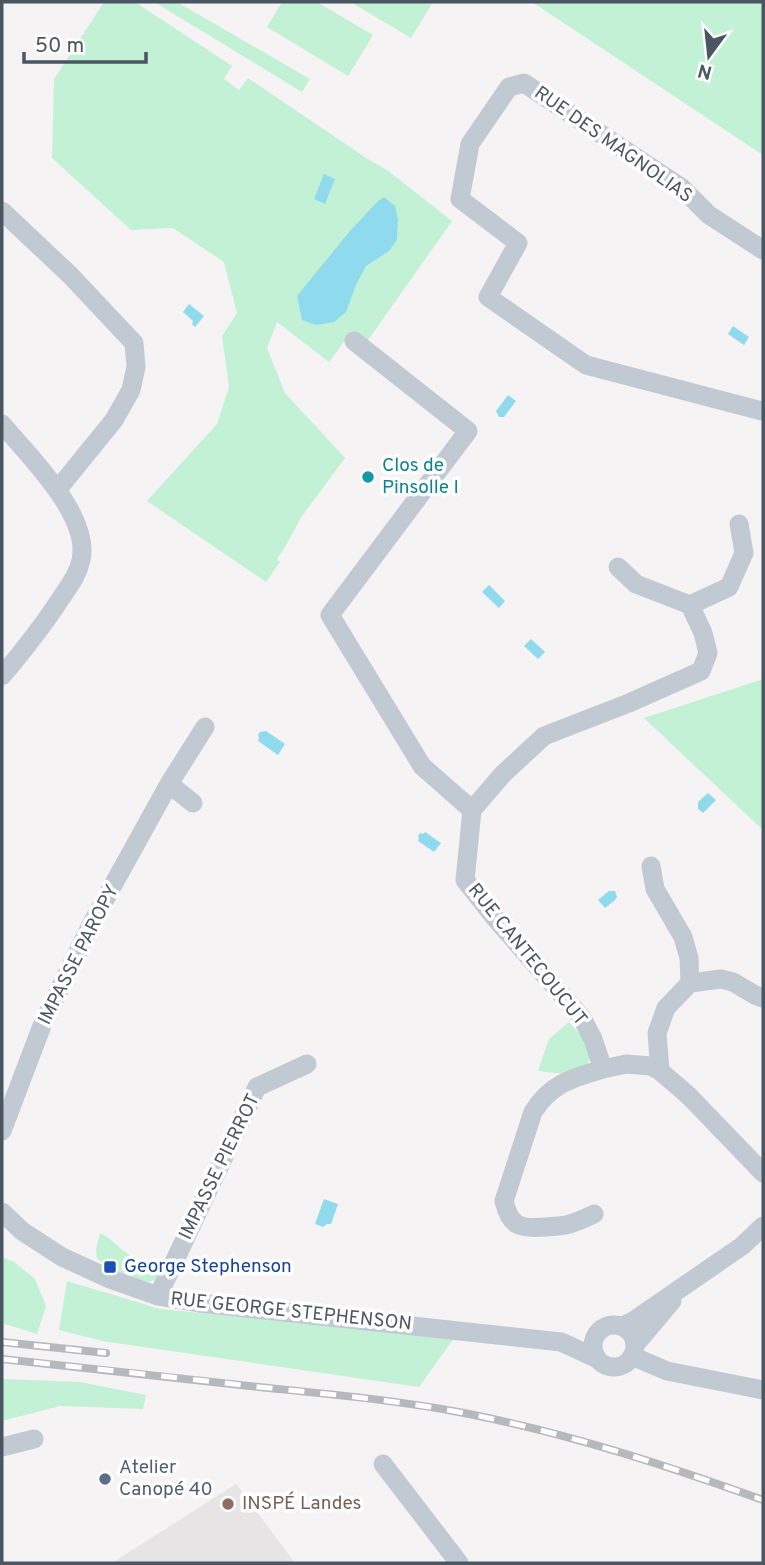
<svg xmlns="http://www.w3.org/2000/svg" width="765" height="1565" viewBox="0 0 765 1565" font-family="Overpass,sans-serif">
	<style>
		.education { fill: #e6e4e5 }
		.green { fill: #c3f1d5 }
		.water { fill: #90daee }
		.lines { fill: none; stroke-linecap: round; stroke-linejoin: round }
		.minor { stroke: #c1cad2; stroke-width: 19 }
		.rail-casing { stroke: #b5b8bd; stroke-width: 8 }
		.rail { stroke: #fff; stroke-width: 5; stroke-dasharray: 16; stroke-linecap: butt }
		.culture-dot { fill: #0f9aa8; stroke: #fff; stroke-width: 2.5 }
		.transit-dot { fill: #1a4fb4; stroke: #fff; stroke-width: 2.5 }
		.service-dot { fill: #5c6f8a; stroke: #fff; stroke-width: 2.5 }
		.education-dot { fill: #8d6e63; stroke: #fff; stroke-width: 2.5 }
		.labels { text-anchor: middle; dominant-baseline: central; stroke-width: 7; stroke-linejoin: round; paint-order: stroke }
		.street-label { font-size: 19px; fill: #4a5661; stroke: #fff }
		.culture-label { font-size: 19px; fill: #0d838f; stroke: #fff; text-anchor: start }
		.transit-label { font-size: 19px; fill: #164399; stroke: #fff; text-anchor: start }
		.service-label { font-size: 19px; fill: #4e5e75; stroke: #fff; text-anchor: start }
		.education-label { font-size: 19px; fill: #785e54; stroke: #fff; text-anchor: start }
	</style>
	<rect width="100%" height="100%" fill="#f5f3f3"/>
	<polygon class="education" points="236,1484 295,1563 112,1563"/>
	<g class="green">
		<polygon points="104,2 135,2 232,66 224,79 239,90 248,78 366,158 387,170 452,221 366,343 352,331 329,362 277,322 267,348 285,393 345,458 302,516 285,547 277,559 280,562 266,582 147,501 217,424 229,387 222,336 237,313 224,262 173,228 131,230 52,158 54,79"/>
		<polygon points="157,2 177,2 310,79 302,92 156,3"/>
		<polygon points="282,2 317,2 373,35 348,76 267,27"/>
		<polygon points="355,2 433,2 411,38 354,4"/>
		<polygon points="532,2 763,2 763,155"/>
		<polygon points="763,679 763,830 644,718"/>
		<polygon points="569,1022 587,1042 592,1056 586,1067 565,1074 538,1071 549,1039"/>
		<path d="M 100,1233 C 109,1237 116,1245 124,1251 C 133,1258 145,1263 156,1267 L 165,1260 L 155,1280 C 152,1281 148,1282 144,1282 C 132,1280 106,1266 97,1258 L 96,1249 Z"/>
		<polygon points="2,1257 14,1262 35,1279 46,1306 37,1334 2,1323"/>
		<polygon points="67,1281 160,1309 454,1338 419,1387 102,1341 59,1330"/>
		<polygon points="2,1379 80,1382 146,1395 143,1409 60,1406 2,1421"/>
	</g>
	<g class="water">
		<polygon points="324,174 335,179 325,204 314,199"/>
		<polygon points="384,197 395,206 398,220 397,240 389,251 366,266 356,285 346,312 334,322 316,325 302,320 297,296 350,231 377,202"/>
		<polygon points="189,304 204,316 195,327 192,324 193,321 183,312"/>
		<polygon points="733,326 749,337 744,345 728,334"/>
		<polygon points="508,395 516,401 504,417 499,417 496,411"/>
		<polygon points="489,585 505,601 499,608 482,592"/>
		<polygon points="531,639 545,652 538,659 524,646"/>
		<polygon points="266,731 285,744 278,755 258,741 259,738 258,735 260,732"/>
		<polygon points="708,793 716,800 703,813 698,809 698,802"/>
		<polygon points="425,832 441,843 434,852 418,841 419,838 418,836 420,833 423,834"/>
		<polygon points="609,891 615,891 617,897 615,900 605,908 598,900"/>
		<polygon points="324,1199 338,1204 331,1224 327,1224 323,1227 315,1224"/>
	</g>
	<g class="lines">
		<g class="minor">
			<polyline points="2,211 70,275 134,343 136,367 131,390 114,420 58,489"/>
			<polyline points="763,250 709,215 682,188 524,83 509,87 470,144 460,199 518,243 488,297 586,365 762,411 763,410"/>
			<polyline points="354,341 468,431 330,615 422,766 472,810"/>
			<path d="M 2,424 C 28,455 91,516 81,560 C 78,575 69,586 61,598 C 43,626 23,651 2,676"/>
			<polyline points="618,567 636,584 690,605 703,633 708,653 701,671 629,703 544,736 503,774 472,810 465,880 495,918 582,1018 593,1039 603,1069 626,1064 651,1066 660,1071 689,1096 763,1173"/>
			<polyline points="690,605 729,587 744,553 739,524"/>
			<polyline points="169,784 205,727"/>
			<polyline points="651,866 655,889 683,937 689,958 690,983"/>
			<polyline points="660,1071 657,1033 666,1008 690,983 721,979 733,982 755,995 763,998"/>
			<polyline points="2,1131 43,1023 92,923 169,784 193,803"/>
			<polyline points="2,1212 22,1231 62,1257 110,1279 158,1296 199,1303 561,1342 596,1358"/>
			<path d="M 594,1214 C 573,1224 568,1226 545,1227 C 521,1229 510,1227 504,1201 L 533,1112 C 551,1083 573,1078 603,1069"/>
			<polyline points="158,1296 257,1087 307,1064"/>
			<circle cx="614" cy="1346" r="21"/>
			<polyline points="623,1326 633,1321 742,1246 763,1226"/>
			<polyline points="635,1345 672,1301"/>
			<polyline points="632,1356 667,1371 763,1390"/>
			<polyline points="2,1447 34,1439"/>
			<polyline points="383,1464 459,1563"/>
		</g>
		<defs>
			<g id="rail">
				<polyline points="2,1342 106,1353"/>
				<path d="M 2,1359 C 88,1368 174,1377 259,1387 C 328,1394 396,1400 464,1413 C 567,1433 665,1465 763,1500"/>
			</g>
		</defs>
		<use href="#rail" class="rail-casing"/>
		<use href="#rail" class="rail"/>
	</g>
	<circle class="culture-dot" cx="368" cy="477" r="7"/>
	<rect class="transit-dot" x="103" y="1260" width="14" height="14" rx="3.5"/>
	<circle class="service-dot" cx="105" cy="1479" r="7"/>
	<circle class="education-dot" cx="228" cy="1504" r="7"/>
	<g class="labels">
		<g class="street-label">
			<text transform="translate(613 145) rotate(35)">RUE DES MAGNOLIAS</text>
			<text transform="translate(79 955) rotate(-63)">IMPASSE PAROPY</text>
			<text transform="translate(527 955) rotate(51)">RUE CANTECOUCUT</text>
			<text transform="translate(220 1167) rotate(-64)">IMPASSE PIERROT</text>
			<text transform="translate(291 1312) rotate(6)">RUE GEORGE STEPHENSON</text>
		</g>
		<g class="culture-label">
			<text x="382" y="466">Clos de<tspan x="382" dy="22">Pinsolle I</tspan></text>
		</g>
		<g class="transit-label">
			<text x="124" y="1267">George Stephenson</text>
		</g>
		<g class="service-label">
			<text x="119" y="1468">Atelier<tspan x="119" dy="22">Canopé 40</tspan></text>
		</g>
		<g class="education-label">
			<text x="242" y="1504">INSPÉ Landes</text>
		</g>
	</g>
	<rect width="765" height="1565" fill="none" stroke="#4a5661" stroke-width="7"/>
	<g transform="translate(709 56) rotate(195)" stroke="#ffffff" stroke-width="5" paint-order="stroke">
	<path d="M0-5L12 26L0 18L-12 26Z" fill="#4a5661"/>
	<text y="-10" font-size="19" font-weight="bold" text-anchor="middle" fill="#4a5661">N</text>
	</g>
	<path d="M24 52v10h122v-10" fill="none" stroke="#4a5661" stroke-width="3.5"/>
	<text x="35" y="52" font-size="21" fill="#4a5661" stroke="#ffffff" stroke-width="5" paint-order="stroke">50 m</text>
</svg>
